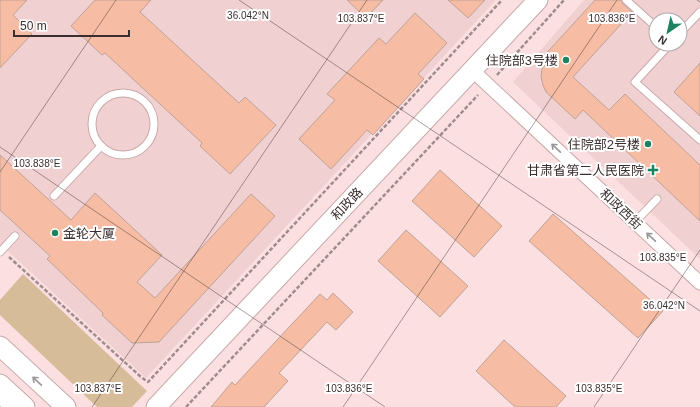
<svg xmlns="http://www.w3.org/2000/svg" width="700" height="407" viewBox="0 0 700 407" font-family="Helvetica,'Noto Sans SC',sans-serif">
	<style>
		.built { fill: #f1d0d2; fill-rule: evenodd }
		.green { fill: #d6bc99 }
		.building { fill: #f6bda4; stroke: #bea296 }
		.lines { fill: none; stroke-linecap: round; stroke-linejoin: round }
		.lane-casing { stroke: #c8a8a9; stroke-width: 9 }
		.street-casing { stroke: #c8a8a9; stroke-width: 15 }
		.secondary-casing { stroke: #c8a8a9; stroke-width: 21 }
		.path { stroke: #a18c8d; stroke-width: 2.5; stroke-dasharray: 4 2; stroke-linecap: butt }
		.lane { stroke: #fff; stroke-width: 7 }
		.street { stroke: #fff; stroke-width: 13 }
		.secondary { stroke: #fff; stroke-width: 19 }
		.oneway { stroke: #9d9697 }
		.ticks { fill: none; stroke: #3b2e2f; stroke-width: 1; stroke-opacity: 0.45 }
		.poi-dot { fill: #1c835e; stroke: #fff; stroke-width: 1.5 }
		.labels { text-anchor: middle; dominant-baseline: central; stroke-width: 4; stroke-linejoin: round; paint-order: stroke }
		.poi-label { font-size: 13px; fill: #3b2e2f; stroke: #fff; text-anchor: end }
		.street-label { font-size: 13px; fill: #3b2e2f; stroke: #fff }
		.ticks-label { font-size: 10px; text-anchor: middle; fill: #3b2e2f; stroke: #fff; stroke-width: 4; stroke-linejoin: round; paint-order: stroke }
	</style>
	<rect width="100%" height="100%" fill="#fce0e1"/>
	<g class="built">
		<polygon points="0,0 496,0 146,378 0,244"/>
		<path d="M 584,0 L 700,0 L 700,259 L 513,82 ZM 656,20 L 680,20 L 680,44 L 656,44 Z"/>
	</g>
	<polygon class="green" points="23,274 147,391 132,407 97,407 0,315 0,300"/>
	<g class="building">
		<polygon points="0,0 27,0 13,15 32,34 0,68"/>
		<polygon points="95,0 151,0 140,12 239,103 245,97 276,125 230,174 200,146 202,143 105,53 102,55 71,26"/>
		<polygon points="347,0 383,0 366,18"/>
		<polygon points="448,0 485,0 468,18"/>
		<polygon points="595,0 621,0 623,4 632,12 573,77 609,110 625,94 700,165 700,221 583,110 575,119 546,92 543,85 541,77 542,69 546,62 542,58"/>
		<polygon points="415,13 447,43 418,74 424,79 373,135 367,130 331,169 299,139 335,100 327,94 379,38 386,44"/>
		<polygon points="700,63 700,116 674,92"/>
		<polygon points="0,155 71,220 95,193 162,255 137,282 155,298 251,194 275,216 159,342 132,343 102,315 103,313 47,259 50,256 0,210"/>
		<polygon points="440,170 502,226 474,257 412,201"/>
		<polygon points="553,214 663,311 638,338 529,241"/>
		<polygon points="406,230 468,286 440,317 378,261"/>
		<polygon points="333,293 353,312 336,330 327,322 279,373 288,381 264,407 211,407 232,382 235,385 320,294 327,300"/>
		<polygon points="504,340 566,396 556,407 515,407 476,371"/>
	</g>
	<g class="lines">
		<defs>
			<g id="lane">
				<polyline points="626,0 656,27"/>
				<polyline points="680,33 700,12"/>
				<polyline points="670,44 635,82 700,140"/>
				<circle cx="123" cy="124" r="31"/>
				<polyline points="54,196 101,146"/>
				<polyline points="635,222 657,199"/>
				<polyline points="0,252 15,236"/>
			</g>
			<g id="street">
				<polyline points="472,70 700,283"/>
				<polyline points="0,396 10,407"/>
			</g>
			<g id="secondary">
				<polyline points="0,346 66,407"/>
				<polyline points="0,384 25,407"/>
				<polyline points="156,407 538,0"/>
			</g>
		</defs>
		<use href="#lane" class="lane-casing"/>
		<use href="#street" class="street-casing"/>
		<use href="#secondary" class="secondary-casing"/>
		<g class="path">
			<polyline points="497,75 564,0"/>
			<polyline points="9,257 141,377 148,382 502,0"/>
			<polyline points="186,407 478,95"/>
		</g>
		<use href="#lane" class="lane"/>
		<use href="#street" class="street"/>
		<use href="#secondary" class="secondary"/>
	</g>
	<defs><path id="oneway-shaft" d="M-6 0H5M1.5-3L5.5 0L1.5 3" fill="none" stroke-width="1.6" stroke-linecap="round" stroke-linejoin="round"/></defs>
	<g class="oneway">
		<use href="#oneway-shaft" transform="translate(556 148) rotate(-137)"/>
		<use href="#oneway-shaft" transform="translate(651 237) rotate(-137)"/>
		<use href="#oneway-shaft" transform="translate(37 381) rotate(-137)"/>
	</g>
	<path class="ticks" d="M 239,0 L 700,311M 697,0 L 700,2M 0,147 L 385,407M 0,172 L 116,0M 92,407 L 367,0M 343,407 L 617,0M 594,407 L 700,250"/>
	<g class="poi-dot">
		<circle cx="566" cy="60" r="4"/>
		<circle cx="648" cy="144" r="4"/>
		<path d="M651 164h4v4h4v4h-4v4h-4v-4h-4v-4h4z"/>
		<circle cx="55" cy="233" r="4"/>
	</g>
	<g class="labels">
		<g class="poi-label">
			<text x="558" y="60">住院部3号楼</text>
			<text x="640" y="144">住院部2号楼</text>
			<text x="644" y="170">甘肃省第二人民医院</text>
			<text x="63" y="233" text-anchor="start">金轮大厦</text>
		</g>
		<g class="street-label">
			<text transform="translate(347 204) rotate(-47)">和政路</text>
			<text transform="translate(621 209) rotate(43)">和政西街</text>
		</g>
	</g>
	<g class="ticks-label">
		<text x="248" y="19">36.042°N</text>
		<text x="361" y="22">103.837°E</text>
		<text x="612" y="22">103.836°E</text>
		<text x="37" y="167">103.838°E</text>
		<text x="663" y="261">103.835°E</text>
		<text x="664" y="309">36.042°N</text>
		<text x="98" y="392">103.837°E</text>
		<text x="349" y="392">103.836°E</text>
		<text x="599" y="392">103.835°E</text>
	</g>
	<g transform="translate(668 32) rotate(214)"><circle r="19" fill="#ffffff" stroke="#b1abac"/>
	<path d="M0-3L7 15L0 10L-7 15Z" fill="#1c835e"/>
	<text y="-6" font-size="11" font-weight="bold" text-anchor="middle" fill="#3b2e2f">N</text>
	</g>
	<path d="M14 30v6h115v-6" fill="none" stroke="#3b2e2f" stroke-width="2"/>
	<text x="20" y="30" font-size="12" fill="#3b2e2f" stroke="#ffffff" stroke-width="3" paint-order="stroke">50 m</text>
</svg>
